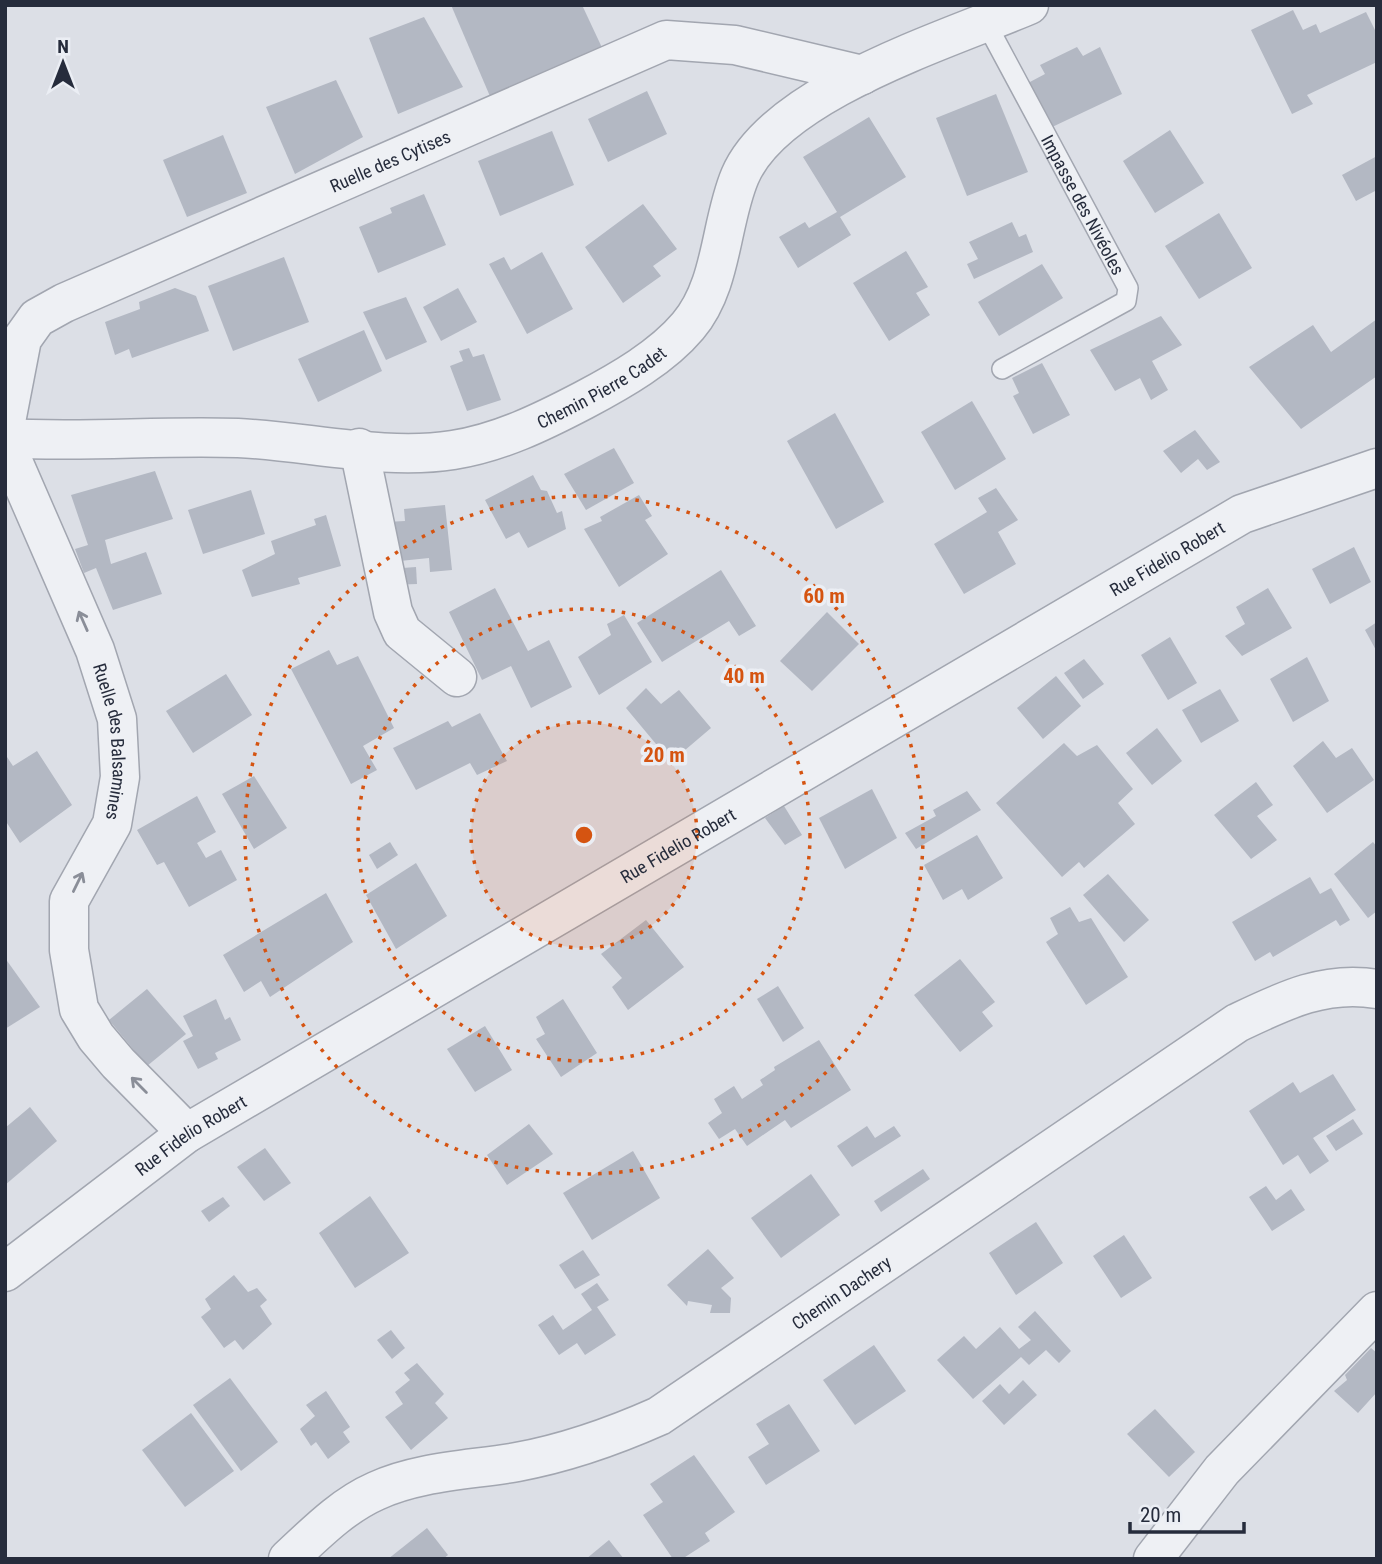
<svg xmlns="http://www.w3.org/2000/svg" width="1382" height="1564" viewBox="0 0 1382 1564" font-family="'Roboto Condensed',sans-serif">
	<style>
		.building { fill: #b3b8c3 }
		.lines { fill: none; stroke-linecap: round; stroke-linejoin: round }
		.service-casing { stroke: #a2a6b0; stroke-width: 22 }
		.minor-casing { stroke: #a2a6b0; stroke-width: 41 }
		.service { stroke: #eef0f4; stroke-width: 19 }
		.minor { stroke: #eef0f4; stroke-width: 38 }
		.oneway { stroke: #8a8e98 }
		.ring { fill: none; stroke: #d55411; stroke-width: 3.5; stroke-dasharray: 3.5 7 }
		.labels { text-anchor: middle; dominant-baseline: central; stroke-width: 7; stroke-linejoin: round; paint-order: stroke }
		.street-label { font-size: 18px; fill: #262c3c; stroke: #ebeef4 }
		.centre { fill: #d55411; stroke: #ebeef4; stroke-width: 3.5 }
		.ring-label { font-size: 21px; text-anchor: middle; font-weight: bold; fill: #d55411; stroke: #ebeef4; stroke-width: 7; stroke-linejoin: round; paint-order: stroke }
	</style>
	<rect width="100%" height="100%" fill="#dcdfe6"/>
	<g class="building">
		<polygon points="451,5 582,5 605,54 495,108"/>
		<polygon points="1293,10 1303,30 1316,24 1320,33 1366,12 1377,34 1377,62 1307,95 1313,104 1292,114 1251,30"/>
		<polygon points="424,17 463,87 398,114 369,38"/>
		<polygon points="1077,47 1083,56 1100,47 1122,94 1050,128 1028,83 1045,74 1040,65"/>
		<polygon points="336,80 363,137 295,174 266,107"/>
		<polygon points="647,91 667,134 608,162 588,119"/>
		<polygon points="996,94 1028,172 967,196 936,118"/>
		<polygon points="869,117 906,177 840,217 851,235 798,268 779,237 805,222 809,228 837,212 803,157"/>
		<polygon points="1170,130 1204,183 1155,213 1123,161"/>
		<polygon points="552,131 574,185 500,216 478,161"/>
		<polygon points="223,135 247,193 187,217 163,160"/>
		<polygon points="1377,156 1377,190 1356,201 1342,175"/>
		<polygon points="424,194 446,245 378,273 359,227 392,213 390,208"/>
		<polygon points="643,204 677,249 653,266 661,276 623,303 585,247"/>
		<polygon points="1219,213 1252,268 1199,299 1165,246"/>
		<polygon points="1012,222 1019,237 1026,234 1033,252 974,279 967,264 978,259 969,242"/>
		<polygon points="906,251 928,287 916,293 930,315 889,341 853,283"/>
		<polygon points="542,252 573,309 527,334 489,264 504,257 511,270"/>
		<polygon points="284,257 309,322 233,351 208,286"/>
		<polygon points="1042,264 1063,298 999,336 978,302"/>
		<polygon points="175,288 196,296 209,331 132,358 129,349 115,355 105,322 140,309 139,302"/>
		<polygon points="458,288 477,322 441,341 423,307"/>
		<polygon points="406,297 427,342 386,360 363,312"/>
		<polygon points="1161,316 1182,345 1152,361 1168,390 1151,400 1140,378 1115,391 1090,350"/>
		<polygon points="1377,319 1377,376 1301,429 1249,367 1313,325 1331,352"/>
		<polygon points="364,330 382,371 318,402 298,359"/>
		<polygon points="469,348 473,357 484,354 501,400 467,411 450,366 463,361 459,351"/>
		<polygon points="1042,363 1070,415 1033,434 1013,396 1019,393 1012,378"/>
		<polygon points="972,401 1006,459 955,490 921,432"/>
		<polygon points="835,413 884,502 836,529 787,441"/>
		<polygon points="1195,430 1220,462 1207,470 1198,459 1181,473 1163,451"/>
		<polygon points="614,448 634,483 586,510 564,474"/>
		<polygon points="155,471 173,519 105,540 111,564 146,552 162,594 113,610 96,568 84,573 75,549 88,545 71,495"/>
		<polygon points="533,475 541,490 547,491 557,513 562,511 566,529 528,548 519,532 506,539 485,500"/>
		<polygon points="996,488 1018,520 998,532 1016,564 964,594 934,544 987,512 978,498"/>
		<polygon points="251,490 265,534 203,554 188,510"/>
		<polygon points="639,495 652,516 645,520 668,554 619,587 584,529 602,521 600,517"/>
		<polygon points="445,505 452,570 430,572 429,558 390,562 386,522 405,521 404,509"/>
		<polygon points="326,515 341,566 298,578 300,584 252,597 242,570 275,554 271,541 316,525 314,519"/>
		<polygon points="1354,547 1371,582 1330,604 1312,569"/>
		<polygon points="416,567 417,584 390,585 389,569"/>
		<polygon points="721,570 756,626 739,636 729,621 662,662 637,623"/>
		<polygon points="495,588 528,651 549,640 572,687 531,708 511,666 482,680 449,612"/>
		<polygon points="1268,588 1292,628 1242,656 1225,636 1245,624 1236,607"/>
		<polygon points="827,612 859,644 812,691 780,661"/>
		<polygon points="624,615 652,662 599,695 578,657 611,635 607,624"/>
		<polygon points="1377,622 1377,652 1365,630"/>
		<polygon points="1170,637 1197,683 1168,700 1141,655"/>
		<polygon points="329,650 337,665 358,656 394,728 363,746 377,770 351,784 291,669"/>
		<polygon points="1307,657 1329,701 1293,722 1270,679"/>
		<polygon points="1084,659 1104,684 1083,699 1064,673"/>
		<polygon points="226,674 252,715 193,753 166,711"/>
		<polygon points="1056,676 1081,706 1043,739 1017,708"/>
		<polygon points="646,688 661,704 679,690 711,728 671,762 626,708"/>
		<polygon points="1220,689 1239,721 1201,743 1182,710"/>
		<polygon points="480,713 507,761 477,775 470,763 416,790 393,748 448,721 452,727"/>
		<polygon points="1157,728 1182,761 1152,785 1126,753"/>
		<polygon points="1323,741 1336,758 1352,748 1374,780 1327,813 1293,766"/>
		<polygon points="1064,743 1077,756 1097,745 1133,789 1118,803 1135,824 1084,868 1079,862 1062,877 996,803"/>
		<polygon points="37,751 72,805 20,843 5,820 5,754 13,766"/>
		<polygon points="254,776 287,828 254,849 222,794"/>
		<polygon points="1256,782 1273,805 1257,816 1277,840 1251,859 1214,815"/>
		<polygon points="872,789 897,838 845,869 819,818"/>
		<polygon points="967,791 981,810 916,849 905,833 936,816 933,810"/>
		<polygon points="197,796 216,832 197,843 206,858 221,850 237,880 189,907 164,862 157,865 137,830"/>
		<polygon points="784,806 802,835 785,845 765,818"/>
		<polygon points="977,835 1003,878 968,900 962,889 943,900 924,865"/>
		<polygon points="390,842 398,855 377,869 369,855"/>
		<polygon points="1373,842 1377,847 1377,911 1368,918 1334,874"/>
		<polygon points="416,863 447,916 396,949 366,895"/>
		<polygon points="1108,874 1149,920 1124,942 1083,895"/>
		<polygon points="1310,877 1320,894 1331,888 1350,920 1340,926 1336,920 1273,957 1270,952 1255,961 1232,922"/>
		<polygon points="326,893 353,942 270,997 261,981 244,992 223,955"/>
		<polygon points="1070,907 1079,922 1091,918 1128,977 1086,1005 1046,942 1058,934 1050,918"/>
		<polygon points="646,920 684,967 628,1010 612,987 622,978 601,954"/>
		<polygon points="5,958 40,1007 5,1029"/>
		<polygon points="960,959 995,1002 982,1012 993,1026 960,1052 914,995"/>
		<polygon points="778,986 804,1028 783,1042 757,999"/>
		<polygon points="147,989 186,1034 147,1066 109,1020"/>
		<polygon points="216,999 225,1020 230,1017 241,1040 215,1053 218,1059 198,1069 183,1041 193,1036 183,1016"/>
		<polygon points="563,999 597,1053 561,1077 536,1039 545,1034 536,1017"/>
		<polygon points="485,1026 512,1070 475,1092 447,1049"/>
		<polygon points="819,1040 851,1090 791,1128 785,1120 747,1146 735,1129 719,1139 708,1123 722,1113 714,1099 734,1086 742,1099 763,1085 760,1080 775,1070 774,1067"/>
		<polygon points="1333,1074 1356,1110 1313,1138 1329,1161 1310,1174 1298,1155 1283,1165 1249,1111 1293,1082 1300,1093"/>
		<polygon points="30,1107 57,1141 5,1185 5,1128"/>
		<polygon points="1353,1119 1363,1134 1336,1151 1326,1136"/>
		<polygon points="529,1124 553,1154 507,1185 487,1155"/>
		<polygon points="867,1126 875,1138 894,1126 901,1136 852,1167 837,1146"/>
		<polygon points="265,1148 291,1183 264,1201 237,1167"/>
		<polygon points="633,1151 660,1198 592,1240 563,1193"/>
		<polygon points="923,1169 930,1179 881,1212 874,1201"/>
		<polygon points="811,1174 840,1215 781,1258 751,1218"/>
		<polygon points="1266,1186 1276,1200 1291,1189 1305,1210 1272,1231 1249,1197"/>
		<polygon points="370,1196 409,1253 355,1288 319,1233"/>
		<polygon points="223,1197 230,1206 209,1222 201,1211"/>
		<polygon points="1036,1222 1063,1263 1016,1295 989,1253"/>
		<polygon points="1124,1235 1152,1278 1121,1298 1093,1256"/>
		<polygon points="708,1249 734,1278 721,1288 731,1298 730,1313 710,1313 712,1305 688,1301 687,1306 667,1285"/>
		<polygon points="583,1250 600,1275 575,1289 559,1265"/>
		<polygon points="234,1275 248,1292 257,1288 267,1300 260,1306 272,1324 243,1350 235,1340 224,1348 201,1317 211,1309 205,1299"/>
		<polygon points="597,1283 609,1300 597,1307 616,1335 585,1355 577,1343 559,1355 538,1325 553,1315 563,1330 592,1310 581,1294"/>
		<polygon points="1035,1311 1071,1351 1059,1363 1046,1350 1029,1365 1021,1357 973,1399 937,1360 964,1336 976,1349 1000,1327 1019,1349 1031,1340 1018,1327"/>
		<polygon points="391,1330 405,1348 392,1359 377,1340"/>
		<polygon points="874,1345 906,1391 855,1425 823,1380"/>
		<polygon points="1371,1348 1377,1353 1377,1392 1358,1413 1334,1391 1347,1380 1345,1375"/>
		<polygon points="417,1363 444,1394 435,1403 448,1418 411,1450 385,1417 403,1404 395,1392 410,1380 404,1373"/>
		<polygon points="230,1378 278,1442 241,1471 193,1405"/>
		<polygon points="1023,1380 1037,1395 1004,1425 982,1401 1000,1384 1009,1394"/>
		<polygon points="326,1391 350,1427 343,1432 350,1442 328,1459 316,1442 311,1446 300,1429 315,1416 306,1405"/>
		<polygon points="789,1404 820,1451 766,1485 748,1457 769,1444 756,1424"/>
		<polygon points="1155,1409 1195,1452 1169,1477 1127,1434"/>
		<polygon points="191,1413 234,1471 185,1507 142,1450"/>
		<polygon points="694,1455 735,1512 705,1533 710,1541 682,1559 673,1559 643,1515 663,1502 650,1484"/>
		<polygon points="427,1528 448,1555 443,1559 388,1559"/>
		<polygon points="609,1540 624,1559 586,1559"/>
	</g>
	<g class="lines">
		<defs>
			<g id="service">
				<path id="s1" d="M 986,23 L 1128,288 L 1126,301 L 1002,369"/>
			</g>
			<g id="minor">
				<path id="s2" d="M 5,427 L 22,339 L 37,318 L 64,303 L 666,40 L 735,45 L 862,75"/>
				<path id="s3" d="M 5,438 C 83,443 160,435 238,438 C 306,441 385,461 453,450 C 499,443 542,422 584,400 C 620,381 662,357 688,326 C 723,285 720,223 740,176 C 776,92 947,40 1029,5"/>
				<path id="s4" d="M 5,443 L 95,650 L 117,719 L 120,777 L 112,824 L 69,901 L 69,950 L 79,1009 L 96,1037 L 118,1063 L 187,1133"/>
				<polyline points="359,448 393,612 402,632 457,677"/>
				<path id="s5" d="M 5,1272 L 187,1133 L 1242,514 L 1377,468"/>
				<path id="s6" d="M 288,1559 C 315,1534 342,1506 376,1491 C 419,1471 472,1470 517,1462 C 566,1453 614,1436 659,1416 L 1237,1023 C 1283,1001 1325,980 1377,989"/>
				<polyline points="1153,1559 1222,1470 1377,1311"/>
			</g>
		</defs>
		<use href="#service" class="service-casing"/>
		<use href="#minor" class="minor-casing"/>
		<use href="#service" class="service"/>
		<use href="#minor" class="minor"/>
	</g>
	<defs><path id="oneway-shaft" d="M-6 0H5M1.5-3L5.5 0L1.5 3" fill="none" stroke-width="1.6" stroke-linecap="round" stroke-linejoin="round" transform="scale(1.75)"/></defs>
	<g class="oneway">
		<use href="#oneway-shaft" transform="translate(83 621) rotate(-114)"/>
		<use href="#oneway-shaft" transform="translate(78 882) rotate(-64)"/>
		<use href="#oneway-shaft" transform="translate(139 1085) rotate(-135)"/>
	</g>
	<circle cx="584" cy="835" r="113" fill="#d55411" fill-opacity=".12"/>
	<g class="ring">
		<circle cx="584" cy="835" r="113"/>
		<circle cx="584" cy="835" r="226"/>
		<circle cx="584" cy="835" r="339"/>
	</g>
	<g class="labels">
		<g class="street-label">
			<text stroke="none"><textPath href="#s2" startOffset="502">Ruelle des Cytises</textPath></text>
			<text stroke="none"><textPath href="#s1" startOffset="206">Impasse des Nivéoles</textPath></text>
			<text stroke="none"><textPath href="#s3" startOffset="611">Chemin Pierre Cadet</textPath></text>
			<text stroke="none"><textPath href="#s5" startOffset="1365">Rue Fidelio Robert</textPath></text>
			<text stroke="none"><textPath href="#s4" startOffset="320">Ruelle des Balsamines</textPath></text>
			<text stroke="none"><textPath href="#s5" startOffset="798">Rue Fidelio Robert</textPath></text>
			<text stroke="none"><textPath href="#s5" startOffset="231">Rue Fidelio Robert</textPath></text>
			<text stroke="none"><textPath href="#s6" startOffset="626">Chemin Dachery</textPath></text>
		</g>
	</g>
	<circle cx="584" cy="835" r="10" class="centre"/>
	<g class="ring-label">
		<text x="824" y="603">60 m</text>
		<text x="744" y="683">40 m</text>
		<text x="664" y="762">20 m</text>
	</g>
	<rect width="1382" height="1564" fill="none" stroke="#262c3c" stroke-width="14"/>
	<g transform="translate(63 63)" stroke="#ebeef4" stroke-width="5" paint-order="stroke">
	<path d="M0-5L12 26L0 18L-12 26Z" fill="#262c3c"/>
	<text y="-10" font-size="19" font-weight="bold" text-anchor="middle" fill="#262c3c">N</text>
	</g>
	<path d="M1130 1522v10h114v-10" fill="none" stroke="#262c3c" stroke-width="3.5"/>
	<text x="1140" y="1522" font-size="21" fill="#262c3c" stroke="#ebeef4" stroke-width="5" paint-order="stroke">20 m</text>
</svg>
